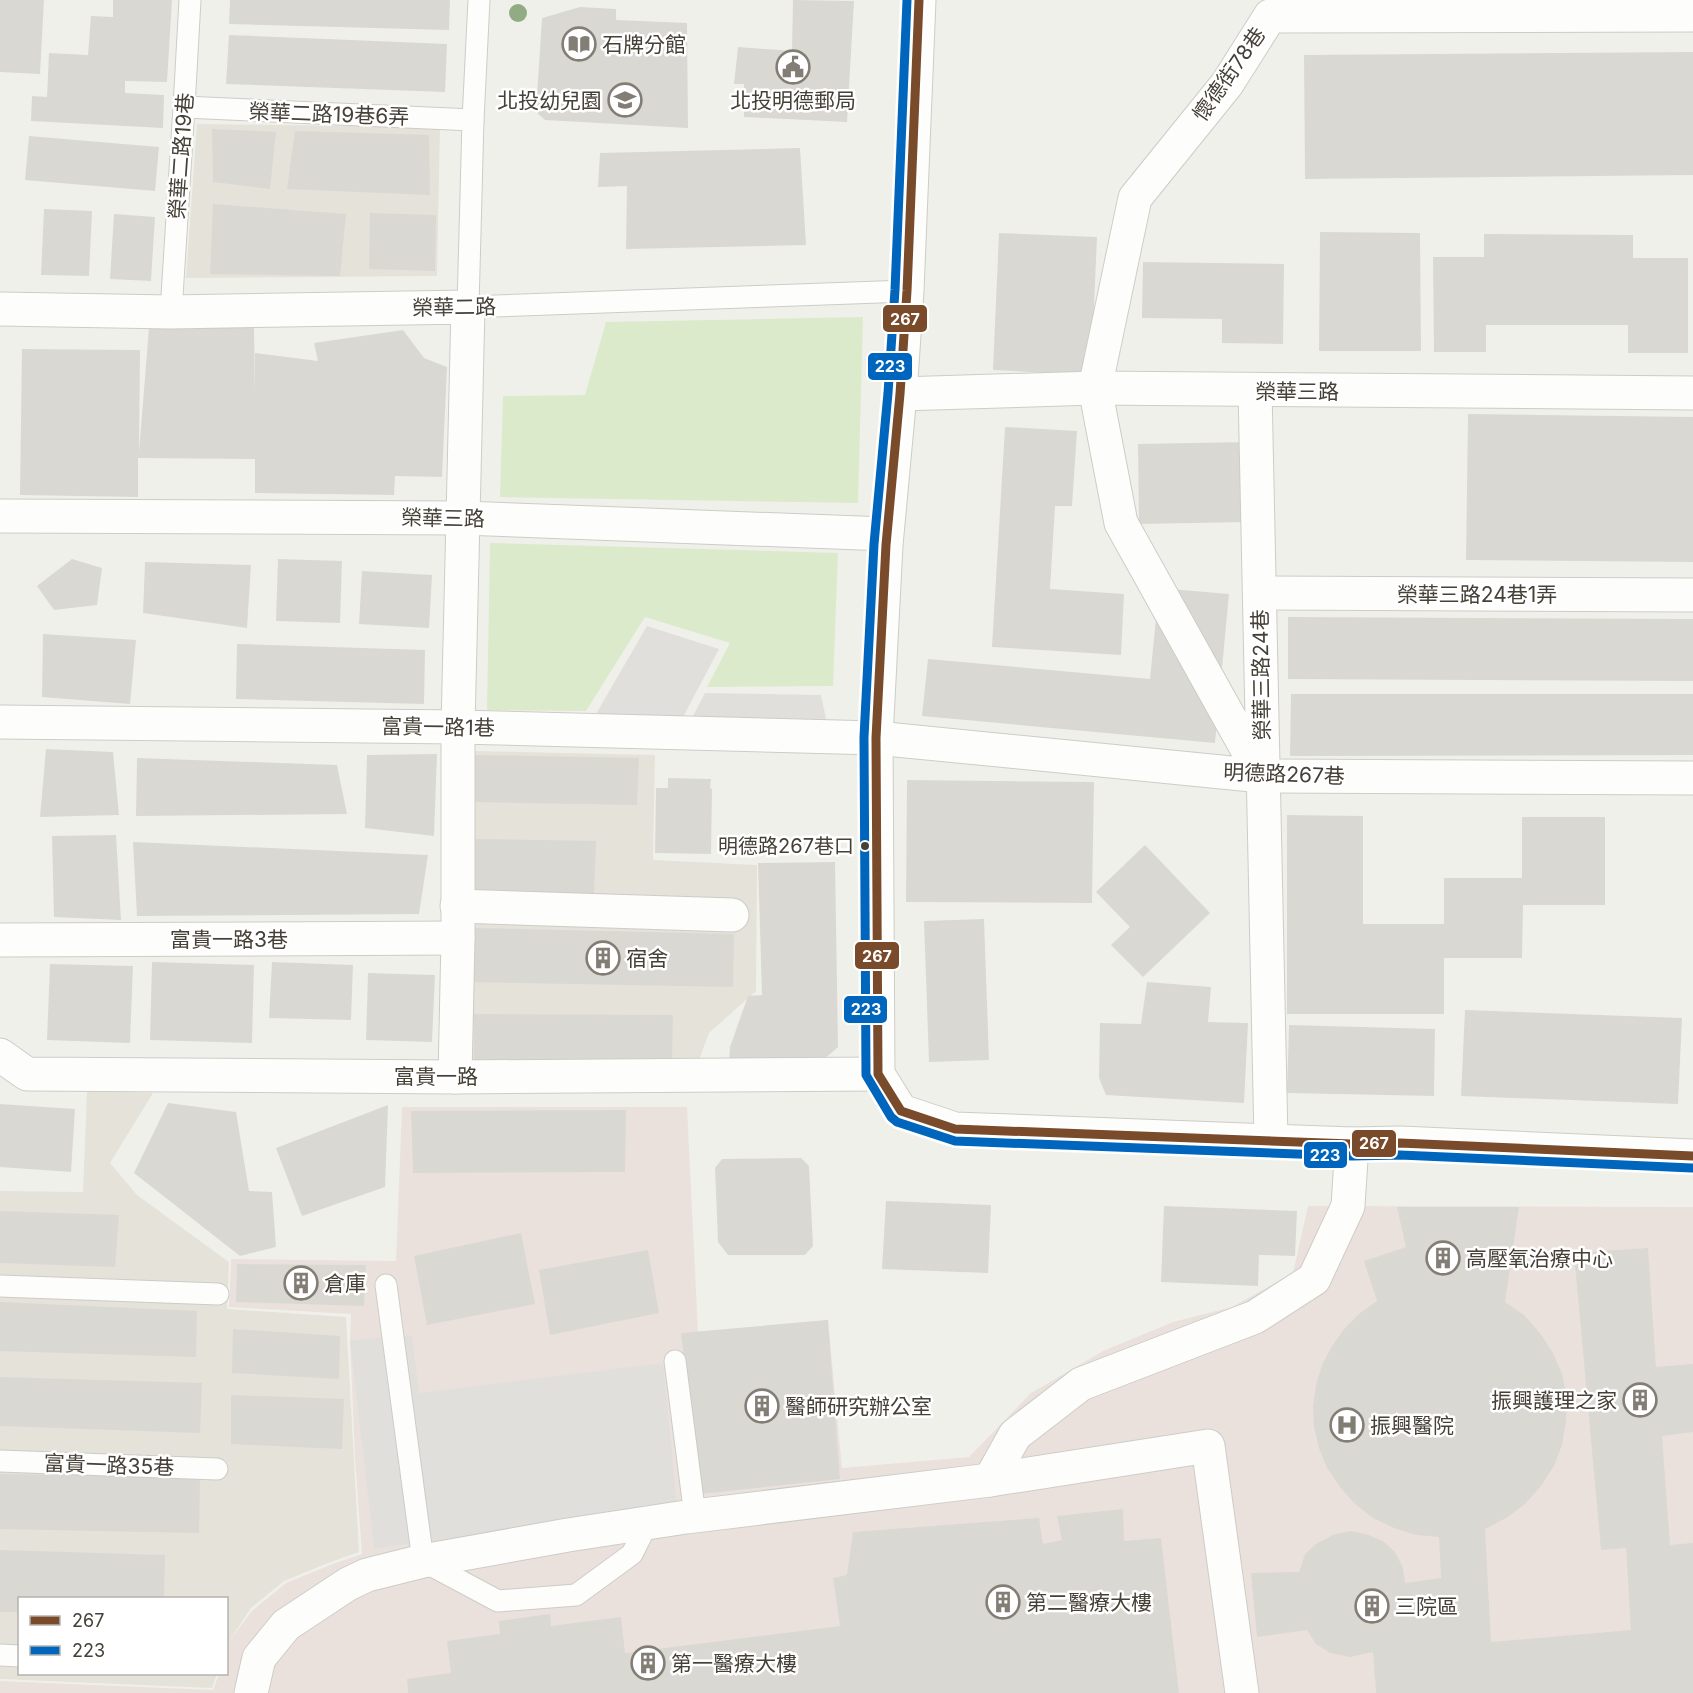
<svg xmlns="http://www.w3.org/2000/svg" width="1693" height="1693" viewBox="0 0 1693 1693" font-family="Inter,'Noto Sans TC',sans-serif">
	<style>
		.residential { fill: #e4e2d9 }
		.medical { fill: #ebe1dc }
		.green { fill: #dceacc }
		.parking { fill: #e0dfdb }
		.building { fill: #dad8d3 }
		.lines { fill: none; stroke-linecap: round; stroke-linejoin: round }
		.service-casing { stroke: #cdccc7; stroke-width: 23 }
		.minor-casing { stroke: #cdccc7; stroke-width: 35 }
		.service { stroke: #fdfdfc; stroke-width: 21 }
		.minor { stroke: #fdfdfc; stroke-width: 33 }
		.bus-1-casing { stroke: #fff; stroke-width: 14 }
		.bus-2-casing { stroke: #fff; stroke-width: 14 }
		.bus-1 { stroke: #7a4b2a; stroke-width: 9 }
		.bus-2 { stroke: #0065bd; stroke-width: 9 }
		.tree { fill: #91ac83 }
		.bus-dot { fill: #464137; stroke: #fff; stroke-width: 2 }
		.labels { text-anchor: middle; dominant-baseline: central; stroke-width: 5; stroke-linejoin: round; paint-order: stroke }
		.bus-label { font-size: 20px; fill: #464137; stroke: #fff; text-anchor: end }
		.poi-label { font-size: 21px; fill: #464137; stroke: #fff; text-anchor: start }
		.street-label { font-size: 21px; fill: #464137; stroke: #fff }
		.line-badge { stroke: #fff; stroke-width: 2 }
		.badge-label { font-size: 16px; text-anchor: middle; font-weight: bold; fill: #fff }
	</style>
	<rect width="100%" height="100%" fill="#f0f0eb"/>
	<g class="residential">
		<polygon points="197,124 440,127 437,276 186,278"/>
		<polygon points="472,751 655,755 653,860 757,865 756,991 709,1033 698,1063 470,1062"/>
		<polygon points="87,1091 153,1093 110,1163 137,1195 229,1262 227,1309 346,1317 359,1552 328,1563 284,1581 251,1608 227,1644 226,1598 20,1598 20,1674 217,1674 212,1688 0,1679 0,1191 83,1192"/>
	</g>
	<polygon class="medical" points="402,1107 687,1107 698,1332 828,1320 842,1468 969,1457 1031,1393 1103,1351 1173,1322 1232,1307 1293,1273 1308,1206 1693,1207 1693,1693 0,1693 0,1681 213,1690 219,1674 226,1674 227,1649 229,1641 252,1611 286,1583 330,1565 362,1554 355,1459 350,1340 351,1314 229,1307 231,1259 396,1261"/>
	<g class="green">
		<polygon points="863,317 858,503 500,497 503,396 585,395 606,322"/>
		<polygon points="490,543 838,553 833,686 707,687 730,643 645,617 586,711 487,710"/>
	</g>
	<g class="parking">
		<polygon points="647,626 719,649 683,717 596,714"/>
		<polygon points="705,693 821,695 826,719 692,718"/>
		<polygon points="412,1335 419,1393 663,1363 677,1505 374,1549 350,1340"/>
	</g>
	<g class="building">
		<polygon points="0,0 44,0 40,74 0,72"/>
		<polygon points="113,0 172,0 167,82 125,81 125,93 164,95 163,128 31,121 32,96 47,97 49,53 88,55 91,16 113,17"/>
		<polygon points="230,0 450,0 449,30 229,24"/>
		<polygon points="793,0 854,1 847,122 744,117 744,84 734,84 738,47 792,51"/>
		<polygon points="580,7 616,9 616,20 687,23 688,128 545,120 536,112 542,18"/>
		<polygon points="229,35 447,44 445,92 226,84"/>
		<polygon points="1693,52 1693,175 1305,179 1304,55"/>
		<polygon points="212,129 276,132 270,189 213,182"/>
		<polygon points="295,131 429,135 430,195 287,189"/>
		<polygon points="29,136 159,147 155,191 25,180"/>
		<polygon points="800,148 806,245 626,249 627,186 598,187 600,153"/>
		<polygon points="213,204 346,214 340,276 210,274"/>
		<polygon points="44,209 92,211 89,276 41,275"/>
		<polygon points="370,213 436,215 435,271 369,269"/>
		<polygon points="114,214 155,217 151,281 110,279"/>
		<polygon points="1320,232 1420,233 1421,351 1319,351"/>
		<polygon points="999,233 1097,237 1091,375 993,370"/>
		<polygon points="1484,234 1633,235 1633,258 1688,258 1688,353 1628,353 1628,325 1486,325 1486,352 1434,352 1433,257 1484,257"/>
		<polygon points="1143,262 1284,264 1283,344 1222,343 1222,319 1142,318"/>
		<polygon points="149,328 254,328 255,397 255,353 318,361 314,343 403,330 424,358 447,367 442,477 395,476 394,495 255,493 255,459 138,458 138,497 20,495 22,349 140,350 139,452"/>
		<polygon points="1468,414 1693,417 1693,562 1466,560"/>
		<polygon points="1005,427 1077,431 1072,506 1055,506 1050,589 1124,594 1121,655 992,647"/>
		<polygon points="1246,442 1247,522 1139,524 1138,444"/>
		<polygon points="72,559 102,568 97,605 54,610 37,586"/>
		<polygon points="278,559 342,561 340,623 276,621"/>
		<polygon points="145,562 251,565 247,628 143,613"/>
		<polygon points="362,571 432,575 429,628 359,624"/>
		<polygon points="1159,588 1229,594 1215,743 922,716 928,659 1150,679"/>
		<polygon points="1288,617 1693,619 1693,681 1288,679"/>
		<polygon points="43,634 136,640 130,704 42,697"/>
		<polygon points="237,644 425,650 424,704 236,699"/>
		<polygon points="1291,694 1693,694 1693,755 1290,756"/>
		<polygon points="46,749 113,752 119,815 40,817"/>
		<polygon points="437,754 434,836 365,828 367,755"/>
		<polygon points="475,755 639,758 637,805 474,802"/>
		<polygon points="137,758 337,765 347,814 136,816"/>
		<polygon points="668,778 711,779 710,788 712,789 711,854 655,853 656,788 668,788"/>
		<polygon points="907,780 1094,782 1092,903 906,902"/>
		<polygon points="1287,815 1363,816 1363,924 1444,924 1444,878 1522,878 1522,817 1605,817 1605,905 1523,905 1522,958 1444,958 1444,1014 1287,1014"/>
		<polygon points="116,835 121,920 54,917 52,836"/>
		<polygon points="475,839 596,841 594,895 474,892"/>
		<polygon points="133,842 428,855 419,914 137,916"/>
		<polygon points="1145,845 1210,913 1143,977 1111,945 1130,927 1096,892"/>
		<polygon points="835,862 838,1047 822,1061 729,1063 730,1047 748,996 762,995 758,863"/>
		<polygon points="984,919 989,1060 929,1062 924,921"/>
		<polygon points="474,928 734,934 733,987 472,982"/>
		<polygon points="152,962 254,965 252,1043 150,1040"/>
		<polygon points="272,962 353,965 351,1020 269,1018"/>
		<polygon points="50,964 133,966 130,1043 47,1040"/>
		<polygon points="368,973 435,975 432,1042 366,1040"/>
		<polygon points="1147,982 1211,987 1208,1022 1248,1023 1244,1103 1106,1095 1099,1078 1100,1023 1141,1024"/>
		<polygon points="1465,1010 1682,1018 1678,1104 1461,1096"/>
		<polygon points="474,1014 673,1015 672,1061 474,1060"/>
		<polygon points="1289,1025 1435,1029 1434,1096 1287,1093"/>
		<polygon points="168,1103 236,1112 249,1191 272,1192 276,1247 240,1256 134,1173"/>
		<polygon points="0,1104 75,1109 71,1172 0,1167"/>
		<polygon points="388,1105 385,1187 302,1216 276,1148"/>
		<polygon points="626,1110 625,1172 413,1173 411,1111"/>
		<polygon points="801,1158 809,1166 813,1246 805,1255 728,1255 718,1242 715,1168 722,1159"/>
		<polygon points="886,1201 991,1205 988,1273 882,1269"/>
		<polygon points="1164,1206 1297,1211 1295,1256 1259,1255 1258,1286 1161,1282"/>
		<polygon points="1397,1207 1519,1207 1505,1302 1524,1315 1540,1333 1553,1353 1562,1374 1567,1397 1566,1421 1562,1445 1554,1466 1541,1486 1525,1504 1506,1518 1485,1529 1491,1642 1631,1630 1626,1548 1601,1550 1574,1253 1648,1248 1656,1367 1693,1364 1693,1432 1662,1436 1670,1545 1693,1543 1693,1693 1376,1693 1373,1652 1350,1657 1330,1653 1316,1644 1307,1630 1257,1637 1251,1573 1299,1572 1305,1554 1316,1544 1333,1535 1350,1531 1366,1534 1383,1541 1395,1552 1403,1568 1405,1583 1441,1578 1439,1537 1416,1535 1394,1528 1373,1518 1355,1504 1340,1487 1327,1468 1319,1448 1314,1427 1313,1406 1316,1385 1322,1365 1332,1346 1345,1328 1360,1313 1377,1301 1364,1261 1406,1247"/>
		<polygon points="0,1211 119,1215 115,1267 0,1263"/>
		<polygon points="521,1233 535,1304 427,1325 414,1256"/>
		<polygon points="648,1250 659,1313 550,1335 539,1270"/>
		<polygon points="237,1264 366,1265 364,1306 236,1302"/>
		<polygon points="0,1302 197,1311 196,1357 0,1351"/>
		<polygon points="828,1320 840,1479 700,1494 681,1333"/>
		<polygon points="233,1329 340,1336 339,1379 232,1373"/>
		<polygon points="0,1377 202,1383 200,1433 0,1426"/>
		<polygon points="231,1395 344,1399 342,1449 231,1444"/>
		<polygon points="0,1474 200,1477 199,1533 0,1529"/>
		<polygon points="1123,1509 1124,1541 1161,1538 1179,1693 408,1693 407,1679 451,1673 447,1641 500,1634 499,1621 550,1614 551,1626 621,1617 625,1653 840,1626 833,1578 847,1575 853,1532 1039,1518 1043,1544 1062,1540 1057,1516"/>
		<polygon points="0,1550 165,1555 164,1598 20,1598 20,1612 0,1612"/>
	</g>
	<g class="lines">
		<defs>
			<g id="service">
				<polyline points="479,0 473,120 468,307 907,291"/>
				<polyline points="184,107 473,120"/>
				<polyline points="171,312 184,107 190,0"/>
				<polyline points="386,1285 423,1561 498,1601 576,1595 632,1554 647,1524"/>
				<polyline points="0,1286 218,1294"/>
				<polyline points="675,1361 695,1516"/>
				<polyline points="0,1461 217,1469"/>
				<polyline points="0,1655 20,1656"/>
			</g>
			<g id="minor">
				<polyline points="919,0 907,291 900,394 886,545 876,738 878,1074 901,1111 955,1129 1352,1144 1400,1143 1693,1156"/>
				<polyline points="0,309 171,312 468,307 458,727 458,938 455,1077"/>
				<polyline points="1255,390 1271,1140"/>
				<polyline points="900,394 1095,388 1693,393"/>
				<polyline points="0,516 462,518 886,534"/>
				<polyline points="1260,593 1693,595"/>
				<polyline points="0,722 458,727 876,738 1262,776 1693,778"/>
				<polyline points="1262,776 1121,523 1095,388 1135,198 1227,84 1270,16 1693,15"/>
				<polyline points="457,906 732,915"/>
				<polyline points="0,940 458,938"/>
				<polyline points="0,1055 27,1074 455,1077 878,1074"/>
				<polyline points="990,1480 1015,1435 1081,1384 1255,1317 1314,1279 1348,1206 1352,1144"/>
				<polyline points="251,1693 259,1658 286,1625 348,1584 367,1575 423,1561 568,1535 686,1517 990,1480 1208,1446 1242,1693"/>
			</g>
		</defs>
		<use href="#service" class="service-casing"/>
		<use href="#minor" class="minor-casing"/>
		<use href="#service" class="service"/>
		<use href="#minor" class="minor"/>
		<defs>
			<polyline id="bus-1" points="919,0 907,291 900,394 886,545 876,738 878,1074 901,1111 955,1129 1352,1144 1400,1143 1693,1156"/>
			<polyline id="bus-2" points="907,0 895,290 888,393 874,544 864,737 866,1075 891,1117 897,1122 955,1141 1352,1156 1400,1155 1692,1168"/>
		</defs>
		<use href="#bus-1" class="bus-1-casing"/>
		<use href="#bus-2" class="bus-2-casing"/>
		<use href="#bus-1" class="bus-1"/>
		<use href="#bus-2" class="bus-2"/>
	</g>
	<circle class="tree" cx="518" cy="13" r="9"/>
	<defs>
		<symbol id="library-ring" viewBox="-11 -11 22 22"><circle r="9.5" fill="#fff" stroke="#827e76" stroke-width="1.5"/><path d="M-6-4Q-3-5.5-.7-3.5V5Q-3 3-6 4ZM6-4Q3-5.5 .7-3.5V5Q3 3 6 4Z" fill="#827e76"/></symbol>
		<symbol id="civic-ring" viewBox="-11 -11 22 22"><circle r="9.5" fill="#fff" stroke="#827e76" stroke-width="1.5"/><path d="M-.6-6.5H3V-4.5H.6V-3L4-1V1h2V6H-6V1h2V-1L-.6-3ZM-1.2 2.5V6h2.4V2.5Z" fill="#827e76"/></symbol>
		<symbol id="school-ring" viewBox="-11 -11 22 22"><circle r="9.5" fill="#fff" stroke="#827e76" stroke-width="1.5"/><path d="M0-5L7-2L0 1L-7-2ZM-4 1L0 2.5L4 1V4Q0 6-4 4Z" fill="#827e76"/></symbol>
		<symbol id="building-ring" viewBox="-11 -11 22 22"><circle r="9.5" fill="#fff" stroke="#827e76" stroke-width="1.5"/><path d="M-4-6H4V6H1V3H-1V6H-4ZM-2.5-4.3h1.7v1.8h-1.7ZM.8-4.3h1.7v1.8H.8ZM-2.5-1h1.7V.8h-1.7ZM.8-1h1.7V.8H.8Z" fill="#827e76"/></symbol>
		<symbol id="hospital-ring" viewBox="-11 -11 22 22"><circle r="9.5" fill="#fff" stroke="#827e76" stroke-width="1.5"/><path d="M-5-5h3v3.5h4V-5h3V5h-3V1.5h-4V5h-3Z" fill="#827e76"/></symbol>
	</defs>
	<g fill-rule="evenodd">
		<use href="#library-ring" x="560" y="25" width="38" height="38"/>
		<use href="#civic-ring" x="774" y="48" width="38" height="38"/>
		<use href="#school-ring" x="606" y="81" width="38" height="38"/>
		<use href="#building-ring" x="584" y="939" width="38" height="38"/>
		<use href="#building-ring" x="1424" y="1239" width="38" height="38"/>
		<use href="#building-ring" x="282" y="1264" width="38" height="38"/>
		<use href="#building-ring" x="1621" y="1381" width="38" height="38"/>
		<use href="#building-ring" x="743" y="1387" width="38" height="38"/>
		<use href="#hospital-ring" x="1328" y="1406" width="38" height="38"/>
		<use href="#building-ring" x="984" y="1583" width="38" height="38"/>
		<use href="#building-ring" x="1353" y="1587" width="38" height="38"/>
		<use href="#building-ring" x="629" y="1644" width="38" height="38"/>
	</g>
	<circle class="bus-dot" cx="865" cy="846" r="5"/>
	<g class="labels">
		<g class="bus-label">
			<text x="854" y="846">明德路267巷口</text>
		</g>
		<g class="poi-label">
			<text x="602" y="44">石牌分館</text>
			<text x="602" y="100" text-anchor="end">北投幼兒園</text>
			<text x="793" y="100" text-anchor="middle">北投明德郵局</text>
			<text x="626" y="958">宿舍</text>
			<text x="1466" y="1258">高壓氧治療中心</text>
			<text x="324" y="1283">倉庫</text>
			<text x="1617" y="1400" text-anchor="end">振興護理之家</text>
			<text x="785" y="1406">醫師研究辦公室</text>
			<text x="1370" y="1425">振興醫院</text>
			<text x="1026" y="1602">第二醫療大樓</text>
			<text x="1395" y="1606">三院區</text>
			<text x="671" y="1663">第一醫療大樓</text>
		</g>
		<g class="street-label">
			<text transform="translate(1229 74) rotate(-55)">懷德街78巷</text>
			<text transform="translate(329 114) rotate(2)">榮華二路19巷6弄</text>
			<text transform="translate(181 156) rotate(-86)">榮華二路19巷</text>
			<text transform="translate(454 307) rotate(-1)">榮華二路</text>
			<text x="1297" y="391">榮華三路</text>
			<text transform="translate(443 518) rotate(1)">榮華三路</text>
			<text x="1477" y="594">榮華三路24巷1弄</text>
			<text transform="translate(1261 675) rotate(-91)">榮華三路24巷</text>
			<text transform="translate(438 727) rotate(1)">富貴一路1巷</text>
			<text transform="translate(1284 774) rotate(2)">明德路267巷</text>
			<text x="229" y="939">富貴一路3巷</text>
			<text x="436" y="1076">富貴一路</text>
			<text transform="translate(109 1465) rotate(2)">富貴一路35巷</text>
		</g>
	</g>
	<g class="line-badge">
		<rect x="882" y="304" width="46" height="29" rx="6" fill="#7a4b2a"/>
		<rect x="867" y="352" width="46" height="29" rx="6" fill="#0065bd"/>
		<rect x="854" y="941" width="46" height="29" rx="6" fill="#7a4b2a"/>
		<rect x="843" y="995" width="45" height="29" rx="6" fill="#0065bd"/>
		<rect x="1351" y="1129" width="46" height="29" rx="6" fill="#7a4b2a"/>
		<rect x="1303" y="1141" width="45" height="28" rx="6" fill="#0065bd"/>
	</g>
	<g class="badge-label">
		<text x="905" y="325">267</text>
		<text x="890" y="372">223</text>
		<text x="877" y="962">267</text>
		<text x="866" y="1015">223</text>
		<text x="1374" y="1149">267</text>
		<text x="1325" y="1161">223</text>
	</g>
	<rect x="18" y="1597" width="210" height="78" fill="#ffffff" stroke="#b5b3af" stroke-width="1.5"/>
	<rect x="30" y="1616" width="30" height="9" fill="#7a4b2a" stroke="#b5b3af" stroke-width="1.5"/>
	<text x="72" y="1627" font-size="18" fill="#464137">267</text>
	<rect x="30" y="1646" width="30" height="9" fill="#0065bd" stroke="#b5b3af" stroke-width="1.5"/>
	<text x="72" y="1657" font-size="18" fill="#464137">223</text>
</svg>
